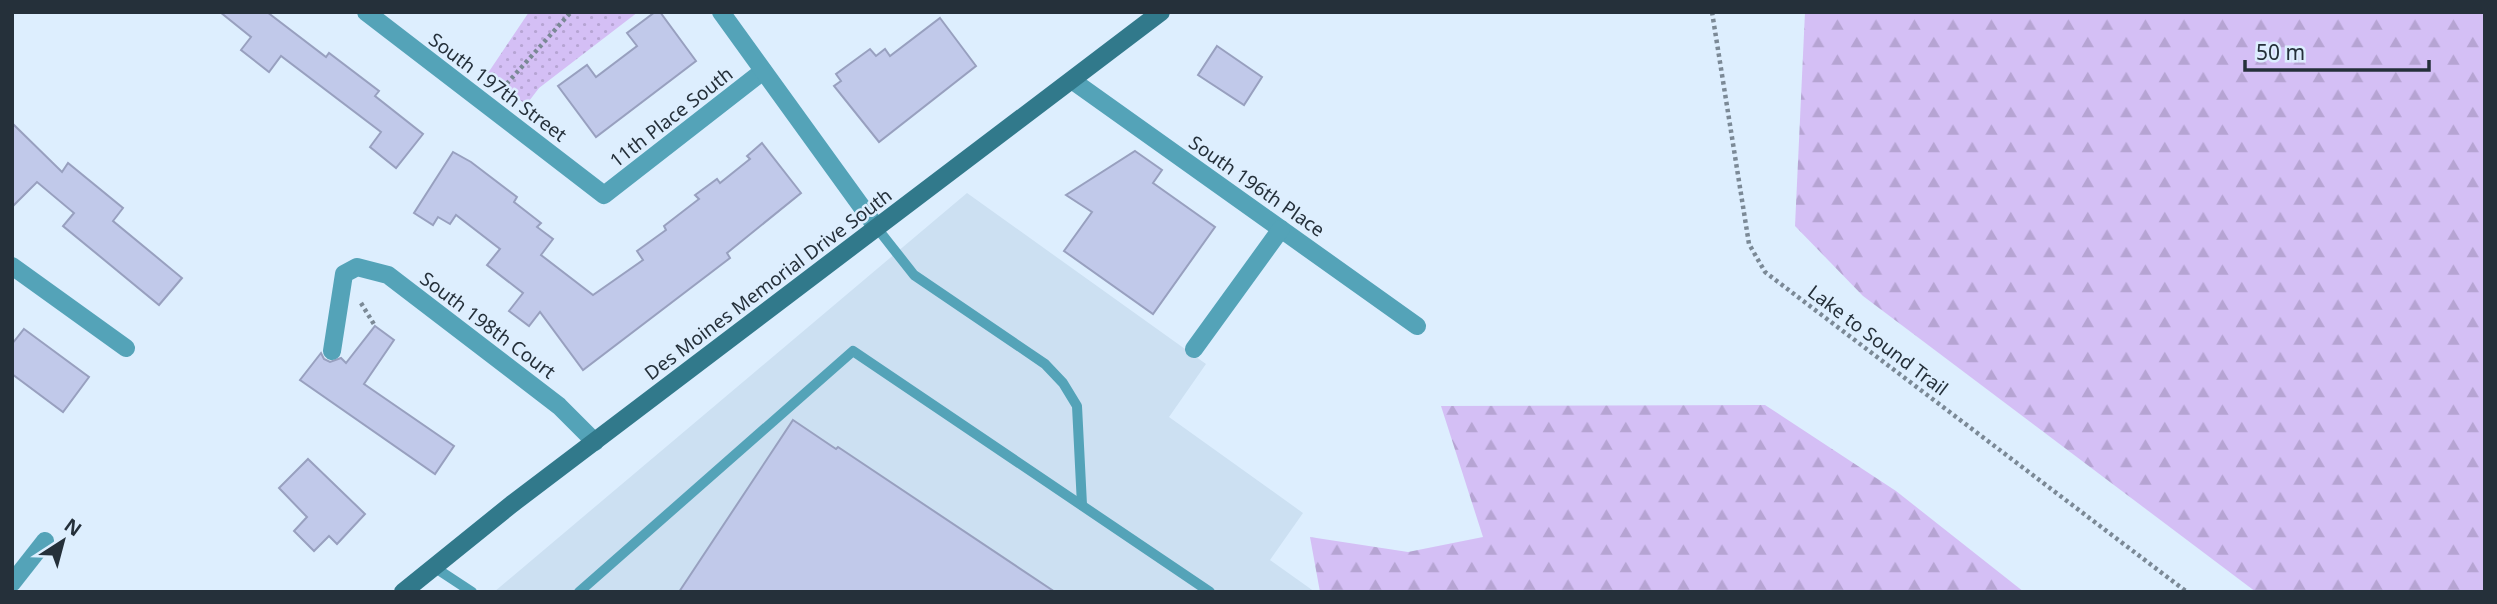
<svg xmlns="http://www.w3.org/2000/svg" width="2497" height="604" viewBox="0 0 2497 604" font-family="'Noto Sans',sans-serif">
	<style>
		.built { fill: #cce0f2 }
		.forest { fill: url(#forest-firs) }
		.park { fill: url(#park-dots) }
		.building { fill: #c1c9ea; stroke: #98a0bf; stroke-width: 2 }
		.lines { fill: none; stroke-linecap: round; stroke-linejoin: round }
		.path { stroke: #7b8996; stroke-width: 4.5; stroke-dasharray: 3.5 3.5; stroke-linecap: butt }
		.lane { stroke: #54a3b8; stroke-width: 10 }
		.street { stroke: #54a3b8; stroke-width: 18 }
		.secondary { stroke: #31798b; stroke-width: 18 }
		.labels { text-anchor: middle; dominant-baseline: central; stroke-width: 5; stroke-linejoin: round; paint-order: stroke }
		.street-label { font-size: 19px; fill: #25303a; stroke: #ddeefe }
	</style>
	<defs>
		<pattern id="forest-firs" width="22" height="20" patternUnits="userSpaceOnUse" patternTransform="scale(1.75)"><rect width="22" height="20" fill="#d4bff5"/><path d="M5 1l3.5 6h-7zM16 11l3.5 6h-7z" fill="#b6a4d3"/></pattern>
		<pattern id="park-dots" width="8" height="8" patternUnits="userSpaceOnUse" patternTransform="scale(1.75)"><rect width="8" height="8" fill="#d4bff5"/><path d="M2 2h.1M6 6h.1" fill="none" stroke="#b6a4d3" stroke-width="1.8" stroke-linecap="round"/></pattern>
	</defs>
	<rect width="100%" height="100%" fill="#ddeefe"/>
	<polygon class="built" points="967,193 1206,364 1169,417 1303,513 1270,560 1315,592 494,592"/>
	<g class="forest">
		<polygon points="1805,12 2485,12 2485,592 2256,592 1863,296 1795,226"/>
		<polygon points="1765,405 1896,491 2024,592 1320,592 1310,537 1408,552 1483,537 1441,406"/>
	</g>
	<polygon class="park" points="529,12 638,12 539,88 526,105 488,73"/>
	<g class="building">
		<polygon points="220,12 267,12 326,57 329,53 379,91 375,96 423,134 396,168 370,147 381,132 281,56 269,72 241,50 251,37"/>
		<polygon points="655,12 660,12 696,61 596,137 558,86 587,65 596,77 637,46 627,33"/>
		<polygon points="940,18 976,66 879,142 834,86 841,81 836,74 870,49 876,56 885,49 890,56"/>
		<polygon points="1217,46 1262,77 1244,105 1198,75"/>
		<polygon points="12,123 62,172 68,163 123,208 113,221 182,278 159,305 63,226 74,213 37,182 12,207"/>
		<polygon points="762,143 801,193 727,253 730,258 583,370 540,312 529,326 509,311 523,293 487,265 500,249 456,215 450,224 438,217 433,225 414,213 453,152 471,162 517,197 514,202 541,223 537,227 553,239 541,255 593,295 643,260 637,251 666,230 664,226 699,199 695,195 717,179 720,183 750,159 747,156"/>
		<polygon points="1135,151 1162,170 1153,183 1215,227 1153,314 1064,251 1092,212 1066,195"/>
		<polygon points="375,326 394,340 364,384 454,446 435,474 300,380 321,353 324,359 330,362 341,358 346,363"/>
		<polygon points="24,329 89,377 63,412 12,374 12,344"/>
		<polygon points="793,420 836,449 838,447 1055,592 679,592"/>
		<polygon points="308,459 365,514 337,544 329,536 314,551 294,531 307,517 279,488"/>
	</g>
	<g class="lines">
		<g class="path">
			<polyline points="1712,12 1749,244 1765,272 2187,592"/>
			<polyline points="502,89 571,12"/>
			<polyline points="361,303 375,326"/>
		</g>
		<g class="lane">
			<polyline points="877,228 914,275 1045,364 1063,383 1077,406 1082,505"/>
			<polyline points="434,567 472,592"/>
			<polyline points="579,592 853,351 1210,592"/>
		</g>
		<g class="street">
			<polyline points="366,12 604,195 763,71"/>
			<polyline points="721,12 877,228"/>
			<polyline points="1073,81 1417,326"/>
			<polyline points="12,266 126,348"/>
			<polyline points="1194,349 1281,229"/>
			<polyline points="332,351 344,274 357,267 388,275 559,406 595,442"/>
			<polyline points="12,583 45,541"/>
		</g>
		<polyline class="secondary" points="403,592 512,504 1161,12"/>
	</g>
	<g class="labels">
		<g class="street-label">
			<text transform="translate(498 87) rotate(37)">South 197th Street</text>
			<text transform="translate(671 117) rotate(-38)">11th Place South</text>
			<text transform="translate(1257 186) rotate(35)">South 196th Place</text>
			<text transform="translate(768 284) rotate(-37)">Des Moines Memorial Drive South</text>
			<text transform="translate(488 325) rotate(37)">South 198th Court</text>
			<text transform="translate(1878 340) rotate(37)">Lake to Sound Trail</text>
		</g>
	</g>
	<rect width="2497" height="604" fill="none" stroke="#25303a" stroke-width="28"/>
	<g transform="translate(63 541) rotate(36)" stroke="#ddeefe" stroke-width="5" paint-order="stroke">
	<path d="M0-5L12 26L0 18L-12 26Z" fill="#25303a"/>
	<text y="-10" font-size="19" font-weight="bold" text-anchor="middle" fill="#25303a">N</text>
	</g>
	<path d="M2245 60v10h184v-10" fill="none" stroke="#25303a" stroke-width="3.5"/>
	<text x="2256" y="60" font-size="21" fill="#25303a" stroke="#ddeefe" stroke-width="5" paint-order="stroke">50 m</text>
</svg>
